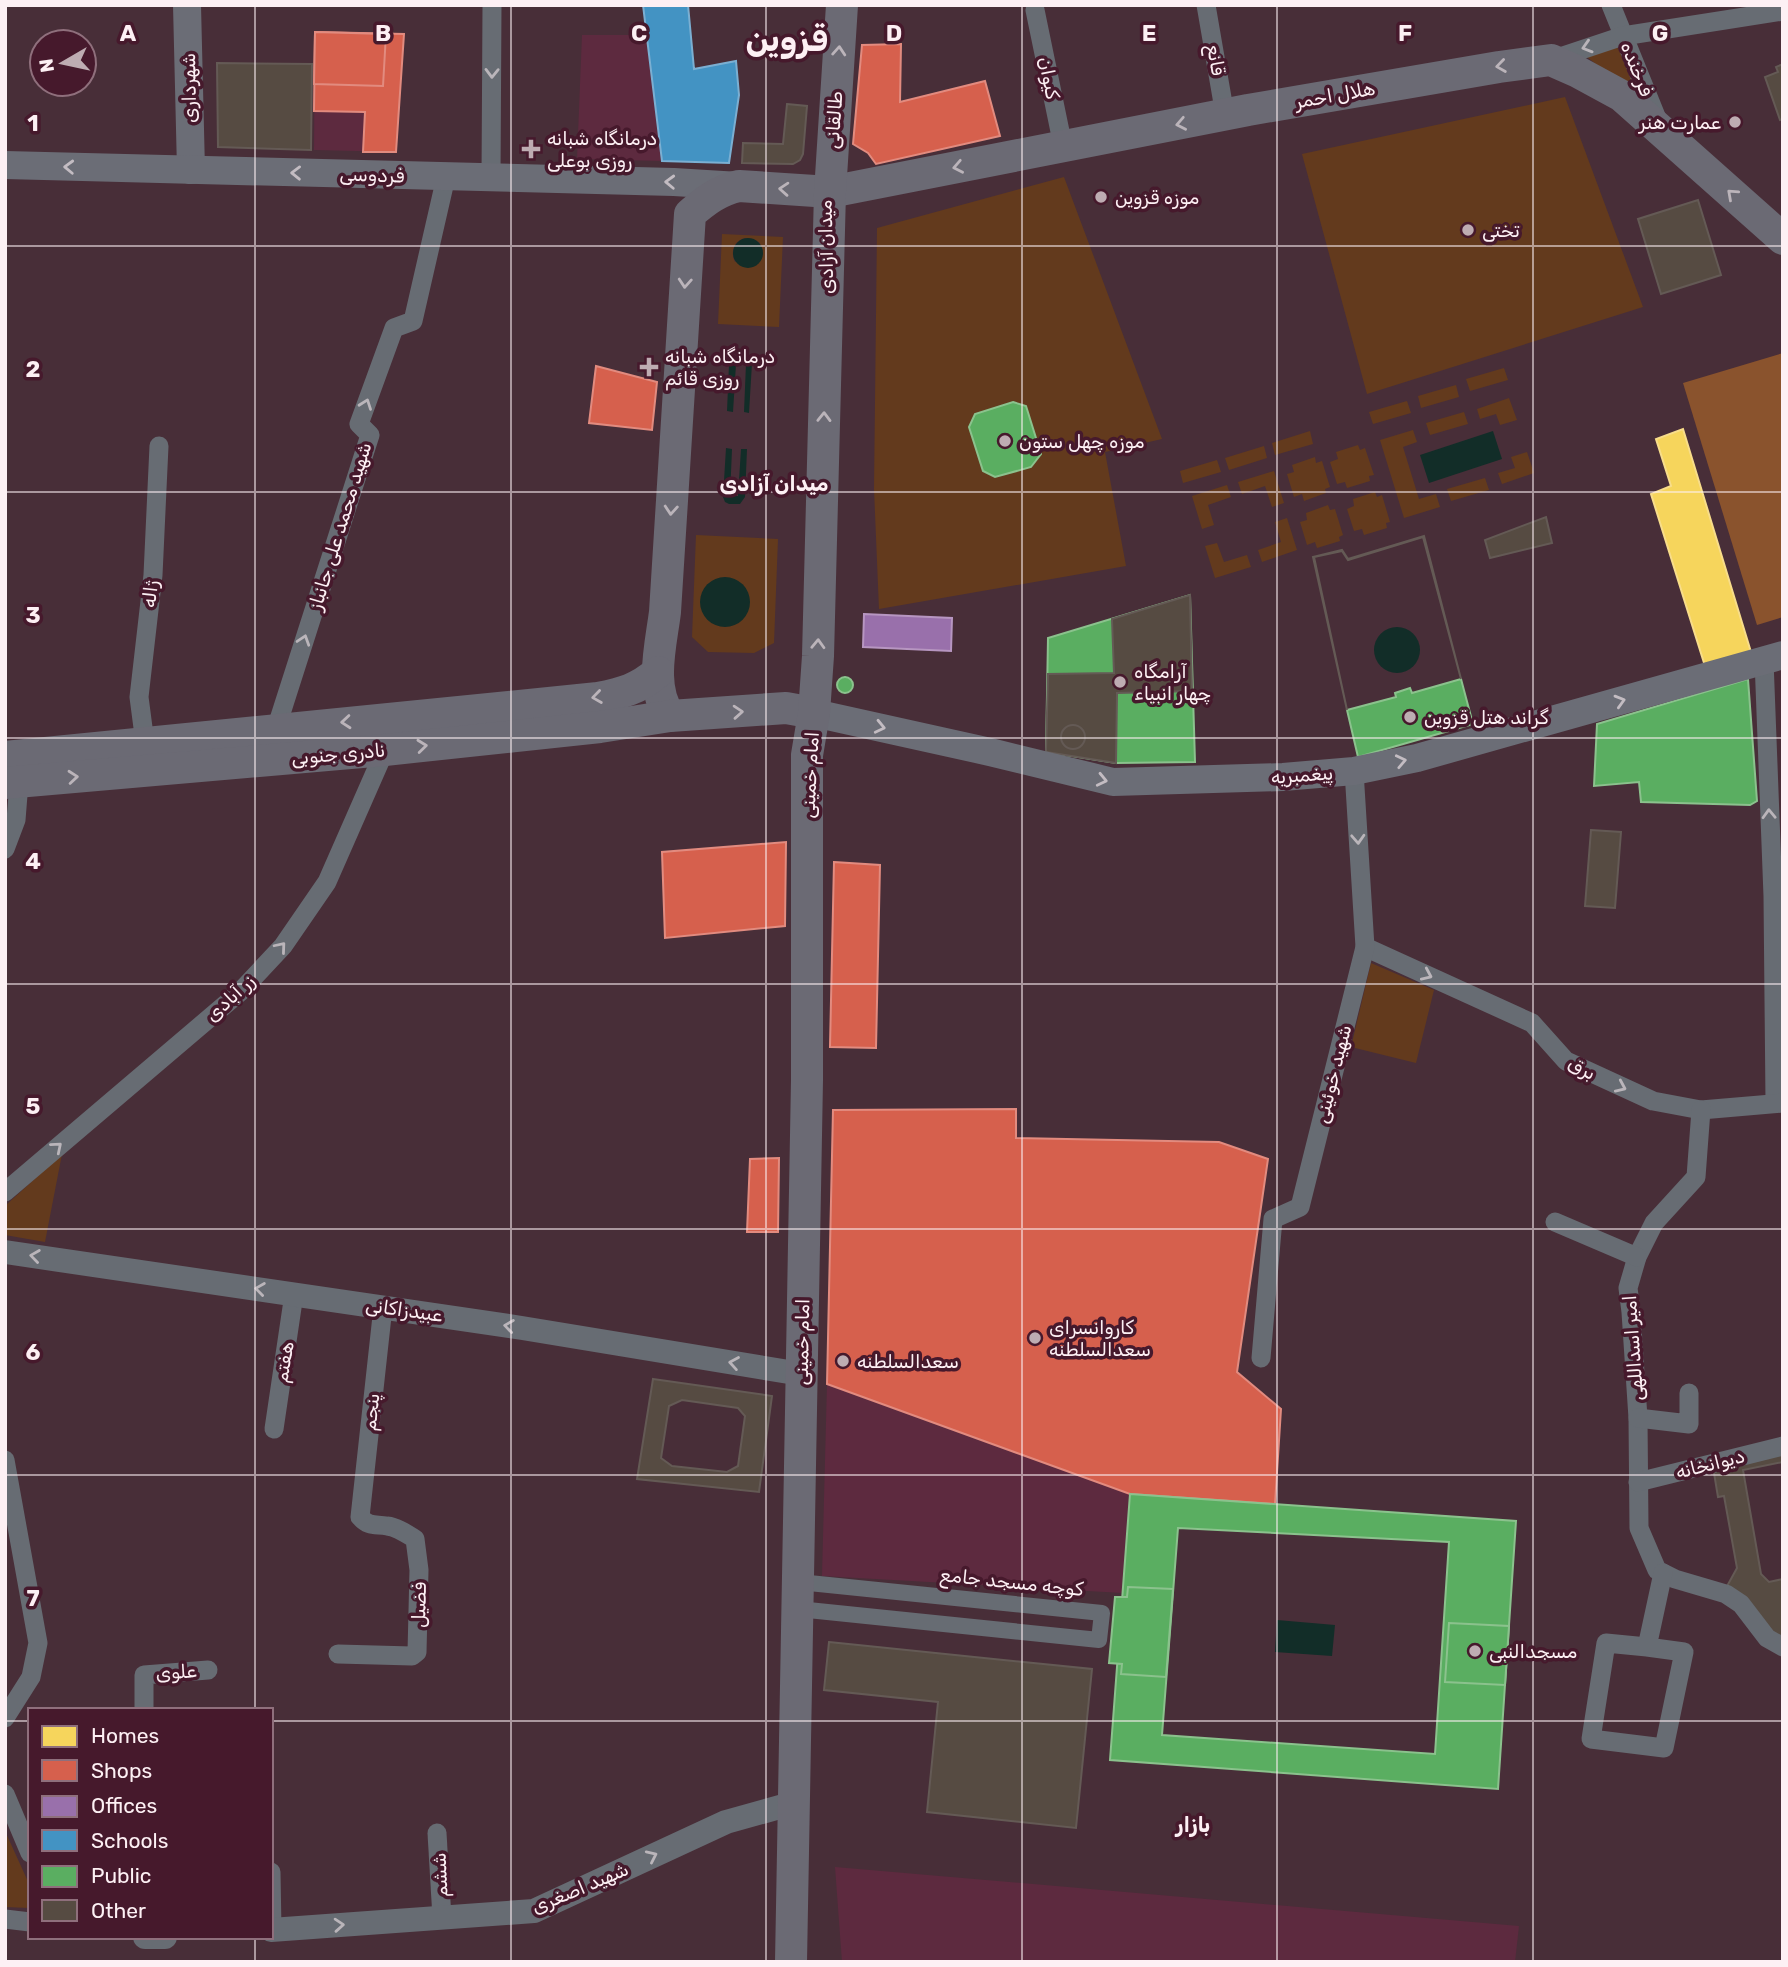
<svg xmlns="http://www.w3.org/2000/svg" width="1788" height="1967" viewBox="0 0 1788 1967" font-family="Rubik,'Noto Sans Arabic',sans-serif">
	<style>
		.built { fill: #5d2a3f }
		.green { fill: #633a1d; fill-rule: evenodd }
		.forest { fill: #8a532d }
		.water { fill: #122d28 }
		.homes { fill: #f6d55c; stroke: #f8dd8a; stroke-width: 2 }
		.shops { fill: #d6604d; stroke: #e28b7f; stroke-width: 2 }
		.offices { fill: #9970ab; stroke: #b796c1; stroke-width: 2 }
		.schools { fill: #4393c3; stroke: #7bafd2; stroke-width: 2 }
		.public { fill: #5aae61; stroke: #8bc28d; stroke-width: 2; fill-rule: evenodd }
		.building { fill: #564b42; stroke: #645a55; stroke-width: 2; fill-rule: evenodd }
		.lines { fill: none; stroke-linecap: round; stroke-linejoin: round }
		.pedestrian { stroke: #676c73; stroke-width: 16 }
		.minor { stroke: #676c73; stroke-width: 19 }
		.tertiary { stroke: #676c73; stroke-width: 24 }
		.secondary { stroke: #6b6d76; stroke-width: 28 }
		.primary { stroke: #6b6a74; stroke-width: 32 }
		.oneway { stroke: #bab5ba }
		.oneway2 { stroke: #bbb4ba }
		.oneway3 { stroke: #c3bcc2 }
		.grid { fill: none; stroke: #fdf0f4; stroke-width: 2; stroke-opacity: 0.55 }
		.poi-dot { fill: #beacb2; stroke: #46192c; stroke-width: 2.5 }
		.labels { text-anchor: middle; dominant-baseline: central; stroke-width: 7; stroke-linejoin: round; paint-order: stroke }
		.street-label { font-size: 19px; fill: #fdf0f4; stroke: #46192c }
		.poi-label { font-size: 19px; fill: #fdf0f4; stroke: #46192c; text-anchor: start }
		.neighbourhood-label { font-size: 21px; font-weight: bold; fill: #fdf0f4; stroke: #46192c }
		.town-label { font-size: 33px; font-weight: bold; fill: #fdf0f4; stroke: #46192c }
		.grid-label { font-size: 23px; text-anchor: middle; font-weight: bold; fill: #fdf0f4; stroke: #46192c; stroke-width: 7; stroke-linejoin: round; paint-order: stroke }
	</style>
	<rect width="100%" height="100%" fill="#482e38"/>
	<g class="built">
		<polygon points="315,32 404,34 396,152 314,150"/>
		<polygon points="582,35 646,35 662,161 577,159"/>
		<polygon points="827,1384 1130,1494 1123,1593 822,1576"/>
		<polygon points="835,1867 1519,1926 1515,1962 842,1962"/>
	</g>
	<g class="green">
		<polygon points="1615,46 1620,50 1640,99 1582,53"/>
		<polygon points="1565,97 1643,307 1367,394 1302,154"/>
		<polygon points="1064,177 1162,439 1105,452 1126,566 879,609 874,489 877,228"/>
		<path d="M 722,234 L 783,237 L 779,327 L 718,324 ZM 745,238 L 759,242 L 763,251 L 735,262 C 730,251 734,241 745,238 Z"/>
		<polygon points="1504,368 1508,380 1470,391 1466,379"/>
		<polygon points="1456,385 1459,397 1421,408 1418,396"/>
		<polygon points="1509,398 1517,420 1500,425 1496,414 1480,419 1477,409"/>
		<polygon points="1407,401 1411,413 1373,424 1369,412"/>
		<polygon points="1464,412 1468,424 1430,435 1426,423"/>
		<polygon points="1413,430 1417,442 1403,447 1419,499 1436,494 1440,507 1404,518 1380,440"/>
		<polygon points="1310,431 1313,444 1275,455 1272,443"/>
		<polygon points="1358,445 1360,450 1365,448 1374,475 1369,476 1370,481 1347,488 1345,482 1337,484 1330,462 1338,459 1336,452"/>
		<polygon points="1264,446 1267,458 1229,470 1225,458"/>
		<polygon points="1527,452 1534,473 1502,484 1498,473 1515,468 1511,457"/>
		<polygon points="1315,457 1316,463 1322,461 1330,487 1325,489 1326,493 1304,501 1302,494 1294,497 1287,474 1294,472 1292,465"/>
		<polygon points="1217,460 1221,472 1183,483 1180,471"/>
		<polygon points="1274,471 1284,503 1272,507 1265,486 1242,494 1238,482"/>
		<polygon points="1485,478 1489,490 1451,501 1447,489"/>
		<polygon points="1227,485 1231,497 1208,505 1214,525 1202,529 1192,496"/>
		<polygon points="1375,492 1377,497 1382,495 1390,522 1386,523 1387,528 1364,535 1362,529 1354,531 1347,509 1354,506 1353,499"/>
		<polygon points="1328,505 1330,510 1335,509 1343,535 1339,537 1340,541 1317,548 1315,542 1307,545 1300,522 1307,520 1306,513"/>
		<polygon points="1287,518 1297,550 1262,562 1258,550 1281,542 1275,522"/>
		<polygon points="696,535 778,539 774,643 754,653 708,652 692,637"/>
		<polygon points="1217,543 1224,562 1247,555 1251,567 1215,578 1205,546"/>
		<polygon points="1371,963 1434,990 1416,1063 1351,1047"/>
		<polygon points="62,1154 45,1242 5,1235 5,1206"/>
		<polygon points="5,1831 30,1886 30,1908 5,1907"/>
	</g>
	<polygon class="forest" points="1783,353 1783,617 1757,625 1683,383"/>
	<g class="water">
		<circle cx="748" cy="253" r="15"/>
		<polygon points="735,356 746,356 752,363 749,413 744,412 746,364 736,364 733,412 727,411 729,365"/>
		<polygon points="1493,431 1502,459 1429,483 1420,455"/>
		<polygon points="726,448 732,449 730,496 738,496 741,449 747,449 745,497 740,504 729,504 725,502 723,497"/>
		<circle cx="725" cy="602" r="25"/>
		<circle cx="1397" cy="650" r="23"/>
		<polygon points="1277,1620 1335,1625 1332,1656 1275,1652"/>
	</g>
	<polygon class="homes" points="1683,429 1751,652 1705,666 1651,494 1671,486 1656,439"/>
	<g class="shops">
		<polygon points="315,32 404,34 396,152 363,152 365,112 314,111"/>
		<polygon points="315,32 386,34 383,86 314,84"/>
		<polygon points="901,44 900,102 985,81 1000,136 876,164 868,153 853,144 862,45"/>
		<polygon points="596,366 657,382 652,430 589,423"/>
		<polygon points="786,842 785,926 665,938 662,852"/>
		<polygon points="834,862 880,865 876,1048 830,1047"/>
		<polygon points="1016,1109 1016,1138 1219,1142 1268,1159 1237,1372 1281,1409 1275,1504 1130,1494 827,1384 833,1110"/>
		<polygon points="779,1158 778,1232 747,1232 750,1159"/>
	</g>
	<polygon class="offices" points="864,614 952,618 951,651 863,647"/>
	<polygon class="schools" points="643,5 688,5 694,69 736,61 739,95 729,163 662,161"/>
	<g class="public">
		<polygon points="1013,402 1026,406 1041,454 1031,467 995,477 983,471 969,427 975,414"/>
		<polygon points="1190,595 1195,762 1116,763 1046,752 1048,638"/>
		<circle cx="845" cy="685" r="8"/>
		<polygon points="1461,679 1473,724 1358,757 1347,710 1396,697 1395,693 1410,688 1412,693"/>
		<polygon points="1748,679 1757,801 1750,805 1641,802 1639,782 1594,786 1597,724"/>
		<path d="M 1130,1494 L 1516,1521 L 1498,1789 L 1110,1760 ZM 1178,1528 L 1449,1542 L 1435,1754 L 1162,1735 Z"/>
		<polygon points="1128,1587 1173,1589 1166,1677 1121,1674 1122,1664 1109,1663 1115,1597 1127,1597"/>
		<polygon points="1449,1623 1509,1626 1505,1685 1445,1682"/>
	</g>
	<g class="building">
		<polygon points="217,63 312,64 311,150 218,147"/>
		<polygon points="1783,64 1783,119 1780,120 1765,77 1778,72 1776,67"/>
		<polygon points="787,104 807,106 803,154 800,160 793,164 742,163 743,143 783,144"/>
		<polygon points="1698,200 1721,275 1661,294 1638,219"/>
		<polygon points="1007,435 1010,443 1001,446 999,437"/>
		<polygon points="1546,517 1552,543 1490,558 1485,540"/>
		<polygon points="1424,536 1461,679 1423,537 1348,560 1342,551 1314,557 1347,710 1313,557 1342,550 1348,559"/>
		<polygon points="1190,595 1192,691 1117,693 1116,763 1046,752 1048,674 1114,673 1112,619"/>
		<circle cx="1073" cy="737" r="12"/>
		<polygon points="1591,830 1621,832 1615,908 1585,906"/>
		<path d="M 653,1379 L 772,1396 L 759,1492 L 637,1479 ZM 682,1400 L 738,1408 L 745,1416 L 738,1466 L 727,1472 L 672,1466 L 661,1458 L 669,1406 Z"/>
		<polygon points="1783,1442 1783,1462 1743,1470 1761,1574 1769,1582 1783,1579 1783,1642 1726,1588 1737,1568 1724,1496 1718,1497 1712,1461"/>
		<polygon points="829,1642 1092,1669 1076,1828 927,1812 938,1702 824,1690"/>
	</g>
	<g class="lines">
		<polyline class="pedestrian" points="808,1610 1099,1640 1102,1613 809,1583"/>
		<g class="minor">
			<polyline points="1206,5 1225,115"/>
			<polyline points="1611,5 1658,121"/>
			<polyline points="1035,10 1063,146"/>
			<polyline points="1551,60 1623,36 1783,11"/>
			<polyline points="491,177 492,5"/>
			<polyline points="1764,660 1773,896 1775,1102"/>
			<polyline points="276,729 370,435 359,424 394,328 413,321 446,177"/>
			<polyline points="145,743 139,697 153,575 159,446"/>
			<polyline points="5,849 16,820 19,782"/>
			<polyline points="1365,947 1532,1023 1566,1061 1653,1101 1701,1110 1783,1103"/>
			<polyline points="1701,1110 1696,1177 1654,1223 1637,1257 1628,1288 1631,1312 1638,1418 1639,1528 1657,1570 1675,1579 1726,1594 1741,1604 1767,1638 1783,1647"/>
			<polyline points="5,1192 240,992 283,946 327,882 385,750"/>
			<polyline points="1555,1222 1637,1257"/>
			<polyline points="1261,1358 1273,1219 1300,1207 1365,947 1354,771"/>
			<polyline points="1638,1418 1689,1424 1689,1393"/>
			<polyline points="274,1429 294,1294"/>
			<polyline points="5,1460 38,1643 31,1677 5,1718"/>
			<polyline points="1638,1482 1783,1446"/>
			<polyline points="1647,1647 1684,1652 1664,1748 1591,1739 1606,1643 1647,1647 1663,1573"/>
			<path d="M 338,1654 L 412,1656 L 417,1652 L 419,1570 L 415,1539 C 407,1534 397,1527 387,1526 C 375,1524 369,1527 360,1517 L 383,1307"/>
			<polyline points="144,1710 144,1675 208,1670"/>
			<polyline points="5,1794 30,1853"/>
			<polyline points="437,1833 442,1918"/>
			<polyline points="271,1872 272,1930"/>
			<polyline points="5,1919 30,1922"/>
		</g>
		<g class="tertiary">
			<polyline points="5,1252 522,1328 801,1374"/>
			<polyline points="271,1930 534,1911 726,1822 794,1803"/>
			<polyline points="145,1937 165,1937"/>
		</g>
		<g class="secondary">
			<polyline points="187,5 191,170"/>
			<polyline points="5,165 674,182 739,186"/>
			<polyline points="814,713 990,752 1113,782 1283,777 1354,771 1417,758 1783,655"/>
		</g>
		<g class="primary">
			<path d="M 670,716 C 649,687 661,645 665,612 L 690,214 C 705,201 719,190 739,186 L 830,192 L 1248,110 L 1499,67 L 1551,60 L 1576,71 L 1622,96 L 1783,239"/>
			<path d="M 5,757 L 598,698 C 623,693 638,689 658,672"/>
			<polyline points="5,783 385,750 600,727 670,716 786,708 814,713"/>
			<polyline points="791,1962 807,1080 807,755 814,713 818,656 830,192 842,5"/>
		</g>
	</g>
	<defs><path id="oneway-chevron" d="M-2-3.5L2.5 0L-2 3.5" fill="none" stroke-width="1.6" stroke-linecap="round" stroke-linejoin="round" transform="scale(1.75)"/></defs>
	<g class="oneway">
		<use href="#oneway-chevron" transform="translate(1587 47) rotate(163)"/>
		<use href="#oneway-chevron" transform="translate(492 73) rotate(91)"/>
		<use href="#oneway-chevron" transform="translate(366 404) rotate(-70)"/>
		<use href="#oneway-chevron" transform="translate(304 640) rotate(-72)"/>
		<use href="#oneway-chevron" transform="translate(1769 814) rotate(-92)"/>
		<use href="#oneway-chevron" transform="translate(1358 839) rotate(87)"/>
		<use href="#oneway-chevron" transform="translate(281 947) rotate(-50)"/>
		<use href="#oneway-chevron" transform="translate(1427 975) rotate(24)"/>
		<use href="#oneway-chevron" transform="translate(1621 1087) rotate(24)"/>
		<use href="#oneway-chevron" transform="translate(57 1147) rotate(-40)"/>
		<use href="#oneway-chevron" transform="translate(35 1256) rotate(-172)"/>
		<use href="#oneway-chevron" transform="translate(260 1289) rotate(-172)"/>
		<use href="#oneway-chevron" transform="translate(509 1326) rotate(-172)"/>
		<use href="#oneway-chevron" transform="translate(734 1363) rotate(-170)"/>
		<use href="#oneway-chevron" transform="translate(652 1856) rotate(-25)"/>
		<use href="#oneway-chevron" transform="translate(339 1925) rotate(-4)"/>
	</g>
	<g class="oneway2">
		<use href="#oneway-chevron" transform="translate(839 51) rotate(-86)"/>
		<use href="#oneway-chevron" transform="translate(1501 66) rotate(172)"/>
		<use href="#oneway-chevron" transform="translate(1181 124) rotate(169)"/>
		<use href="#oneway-chevron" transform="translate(958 167) rotate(169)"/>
		<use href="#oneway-chevron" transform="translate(784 189) rotate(-176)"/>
		<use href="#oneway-chevron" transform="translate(1732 194) rotate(-138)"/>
		<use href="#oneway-chevron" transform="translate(685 283) rotate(94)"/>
		<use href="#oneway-chevron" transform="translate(824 417) rotate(-89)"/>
		<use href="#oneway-chevron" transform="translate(671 510) rotate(94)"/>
		<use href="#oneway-chevron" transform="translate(818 644) rotate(-88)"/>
		<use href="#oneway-chevron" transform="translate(597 697) rotate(172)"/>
		<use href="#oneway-chevron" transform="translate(738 712) rotate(-4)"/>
		<use href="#oneway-chevron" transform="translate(346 722) rotate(175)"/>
		<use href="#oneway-chevron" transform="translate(422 746) rotate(-6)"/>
		<use href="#oneway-chevron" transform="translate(73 777) rotate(-5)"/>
	</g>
	<g class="oneway3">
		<use href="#oneway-chevron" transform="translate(69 167) rotate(-178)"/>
		<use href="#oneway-chevron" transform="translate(296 173) rotate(-179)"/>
		<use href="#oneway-chevron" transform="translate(670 182) rotate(-178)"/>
		<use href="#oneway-chevron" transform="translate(1620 701) rotate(-16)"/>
		<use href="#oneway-chevron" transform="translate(880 727) rotate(13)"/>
		<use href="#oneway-chevron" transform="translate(1401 761) rotate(-12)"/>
		<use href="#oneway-chevron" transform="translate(1102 780) rotate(13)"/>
	</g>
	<path class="grid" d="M 255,5 L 255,1710M 511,5 L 511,1962M 766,5 L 766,1962M 1022,5 L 1022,1962M 1277,5 L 1277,1962M 1533,5 L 1533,1962M 5,246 L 1783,246M 5,492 L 1783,492M 5,738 L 1783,738M 5,984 L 1783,984M 5,1229 L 1783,1229M 5,1475 L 1783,1475M 5,1721 L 30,1721M 271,1721 L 1783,1721M 255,1937 L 255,1962"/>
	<g class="poi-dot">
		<circle cx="1735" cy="122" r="7"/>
		<path d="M527.5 138.5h7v7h7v7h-7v7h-7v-7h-7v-7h7z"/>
		<circle cx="1101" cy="197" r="7"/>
		<circle cx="1468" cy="230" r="7"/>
		<path d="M645.5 356.5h7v7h7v7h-7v7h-7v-7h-7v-7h7z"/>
		<circle cx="1005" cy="441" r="7"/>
		<circle cx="1120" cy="682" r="7"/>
		<circle cx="1410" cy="717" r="7"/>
		<circle cx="1035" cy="1338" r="7"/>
		<circle cx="843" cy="1361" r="7"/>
		<circle cx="1475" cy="1651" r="7"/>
	</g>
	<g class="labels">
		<g class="street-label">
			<text transform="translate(1216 60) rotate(80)">قانع</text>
			<text transform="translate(1637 69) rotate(68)">فرخنده</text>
			<text transform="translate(1049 78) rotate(79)">کیوان</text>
			<text transform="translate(189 88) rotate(-91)">شهرداری</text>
			<text transform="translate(1335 95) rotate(-10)">هلال احمر</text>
			<text transform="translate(834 120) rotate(-86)">طالقانی</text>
			<text transform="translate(372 175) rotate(2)">فردوسی</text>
			<text transform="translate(826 247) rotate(-91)">میدان آزادی</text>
			<text transform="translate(340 526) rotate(-73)">شهید محمد علی جانباز</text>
			<text transform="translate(150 594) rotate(-84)">ژاله</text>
			<text transform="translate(338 754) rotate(-5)">نادری جنوبی</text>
			<text transform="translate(810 775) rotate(-87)">امام خمینی</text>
			<text transform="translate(1302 775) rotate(-4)">پیغمبریه</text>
			<text transform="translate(230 998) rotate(-43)">زر آبادی</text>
			<text transform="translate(1582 1068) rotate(29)">برق</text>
			<text transform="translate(1333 1074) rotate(-76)">شهید خوئینی</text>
			<text transform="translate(404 1310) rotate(8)">عبیدزاکانی</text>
			<text transform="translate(802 1342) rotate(-89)">امام خمینی</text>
			<text transform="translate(1633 1348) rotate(-94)">امیر اسداللهی</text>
			<text transform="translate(284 1362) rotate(-81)">هفتم</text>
			<text transform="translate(371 1412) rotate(-84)">پنجم</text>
			<text transform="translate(1710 1464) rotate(-14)">دیوانخانه</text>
			<text transform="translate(1012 1582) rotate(6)">کوچه مسجد جامع</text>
			<text transform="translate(419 1605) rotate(-89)">فضیل</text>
			<text transform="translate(176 1672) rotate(-4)">علوی</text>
			<text transform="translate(440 1875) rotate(-93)">ششم</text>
			<text transform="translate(580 1888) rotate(-23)">شهید اصغری</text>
		</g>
		<g class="poi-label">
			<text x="1721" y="122" text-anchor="end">عمارت هنر</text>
			<text x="547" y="138">درمانگاه شبانه<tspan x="547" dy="22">روزی بوعلی</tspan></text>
			<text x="1115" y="197">موزه قزوین</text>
			<text x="1482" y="230">تختی</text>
			<text x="665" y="356">درمانگاه شبانه<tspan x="665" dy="22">روزی قائم</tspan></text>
			<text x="1019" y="441">موزه چهل ستون</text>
			<text x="1134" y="671">آرامگاه<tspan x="1134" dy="22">چهار انبیاء</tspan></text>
			<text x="1424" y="717">گراند هتل قزوین</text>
			<text x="1049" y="1327">کاروانسرای<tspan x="1049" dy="22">سعدالسلطنه</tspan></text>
			<text x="857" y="1361">سعدالسلطنه</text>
			<text x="1489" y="1651">مسجدالنبی</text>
		</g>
		<g class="neighbourhood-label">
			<text x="774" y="483">میدان آزادی</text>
			<text x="1193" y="1824">بازار</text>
		</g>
		<g class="town-label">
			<text x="787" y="39">قزوین</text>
		</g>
	</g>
	<g class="grid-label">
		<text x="128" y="41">A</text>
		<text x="383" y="41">B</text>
		<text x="639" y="41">C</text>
		<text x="894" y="41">D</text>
		<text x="1149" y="41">E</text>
		<text x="1405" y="41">F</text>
		<text x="1660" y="41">G</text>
		<text x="33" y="131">1</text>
		<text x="33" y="377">2</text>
		<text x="33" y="623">3</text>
		<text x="33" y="869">4</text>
		<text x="33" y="1114">5</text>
		<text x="33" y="1360">6</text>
		<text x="33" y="1606">7</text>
	</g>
	<rect width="1788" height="1967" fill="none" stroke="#fdf0f4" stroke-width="14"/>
	<rect x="28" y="1708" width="245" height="231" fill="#46192c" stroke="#8f6f7c" stroke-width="2"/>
	<rect x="42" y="1726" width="35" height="21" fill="#f6d55c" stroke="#8f6f7c" stroke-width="2"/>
	<text x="91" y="1743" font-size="21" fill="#fdf0f4">Homes</text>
	<rect x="42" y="1760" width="35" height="21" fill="#d6604d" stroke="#8f6f7c" stroke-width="2"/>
	<text x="91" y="1778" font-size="21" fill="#fdf0f4">Shops</text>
	<rect x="42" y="1796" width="35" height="21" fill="#9970ab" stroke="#8f6f7c" stroke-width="2"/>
	<text x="91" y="1813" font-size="21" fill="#fdf0f4">Offices</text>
	<rect x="42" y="1830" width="35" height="21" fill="#4393c3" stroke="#8f6f7c" stroke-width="2"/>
	<text x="91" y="1848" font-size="21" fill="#fdf0f4">Schools</text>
	<rect x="42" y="1866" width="35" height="21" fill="#5aae61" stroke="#8f6f7c" stroke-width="2"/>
	<text x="91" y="1883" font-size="21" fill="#fdf0f4">Public</text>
	<rect x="42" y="1900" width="35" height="21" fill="#564b42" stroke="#8f6f7c" stroke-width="2"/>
	<text x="91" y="1918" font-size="21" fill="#fdf0f4">Other</text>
	<g transform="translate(63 63) rotate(261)"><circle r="33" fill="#46192c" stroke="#8f6f7c" stroke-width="2"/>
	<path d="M0-5L12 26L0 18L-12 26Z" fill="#beacb2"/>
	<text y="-10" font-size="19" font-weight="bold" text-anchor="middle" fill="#fdf0f4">N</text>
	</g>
</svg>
